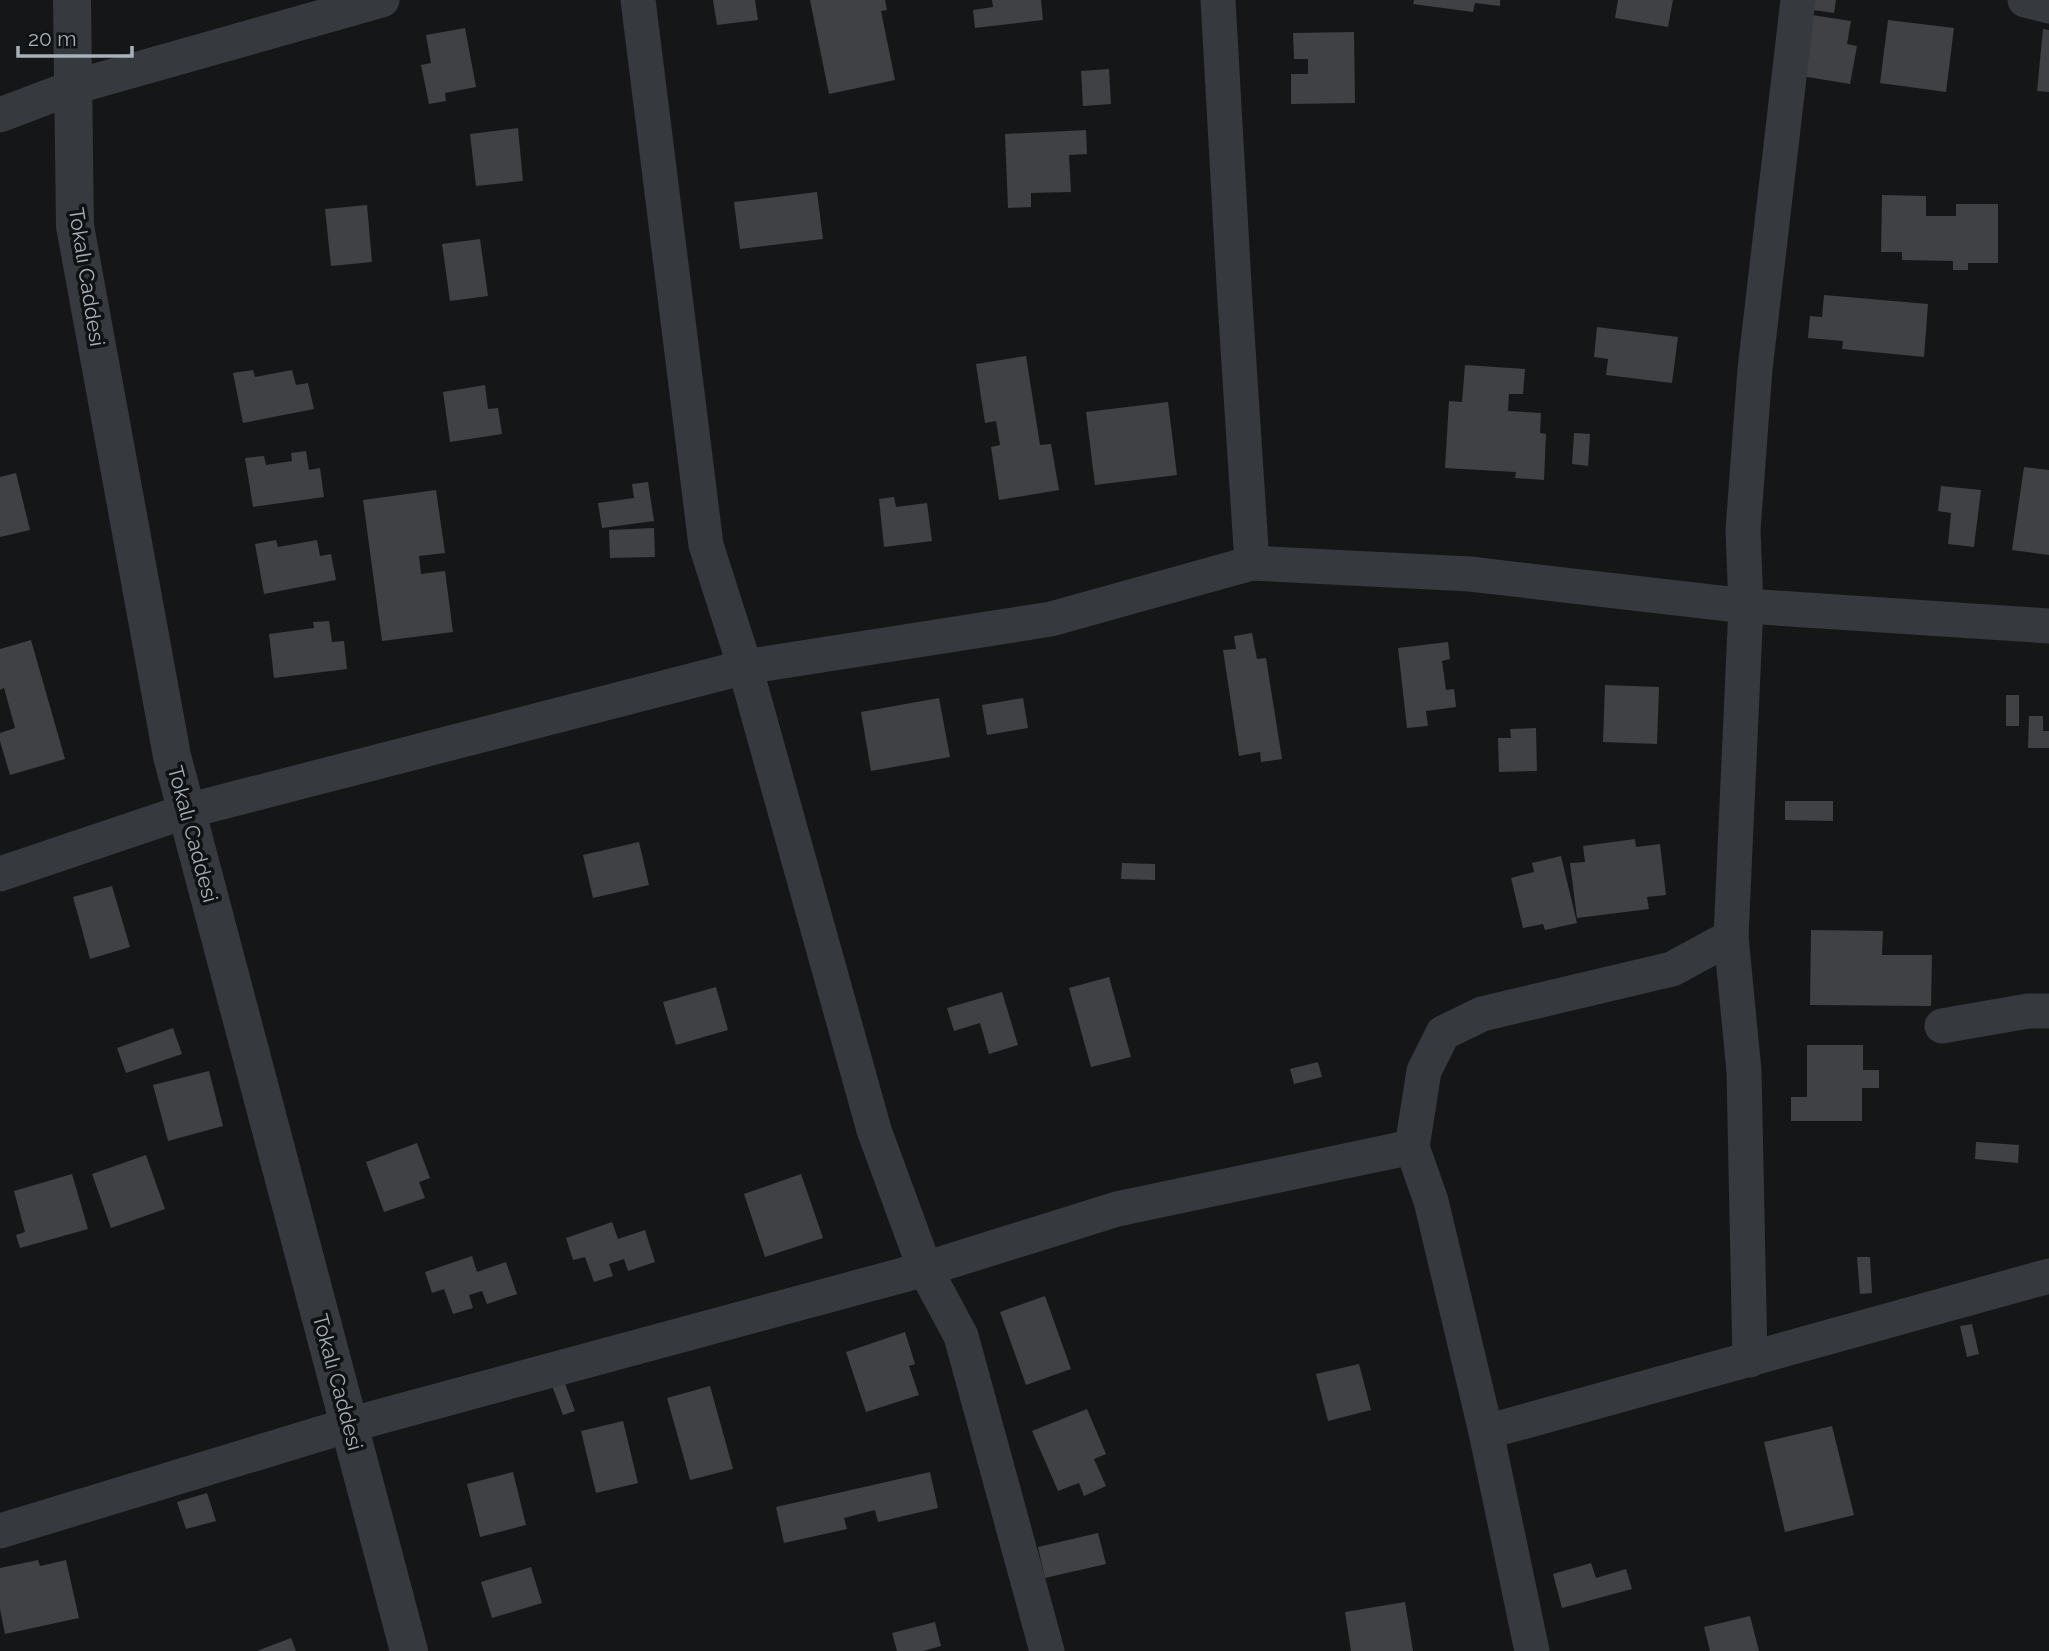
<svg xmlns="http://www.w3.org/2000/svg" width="2049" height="1651" viewBox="0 0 2049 1651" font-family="Raleway,sans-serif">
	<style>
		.building { fill: #3f4145 }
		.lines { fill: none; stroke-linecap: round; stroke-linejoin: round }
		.minor { stroke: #36393d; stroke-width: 35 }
		.tertiary { stroke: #36393d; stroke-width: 38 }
		.labels { text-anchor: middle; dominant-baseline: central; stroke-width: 7; stroke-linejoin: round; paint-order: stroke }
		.street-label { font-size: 21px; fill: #a6b1b9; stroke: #101113 }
	</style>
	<rect width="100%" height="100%" fill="#151618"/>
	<g class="building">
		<polygon points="713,0 755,0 758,20 717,25"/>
		<polygon points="810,0 885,0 887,10 881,11 895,80 829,94"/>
		<polygon points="992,0 1041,0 1043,20 975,28 973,10 993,7"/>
		<polygon points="1414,0 1500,0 1500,6 1475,3 1473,12 1413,4"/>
		<polygon points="1618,0 1673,0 1668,27 1615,18"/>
		<polygon points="1800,0 1836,0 1834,13 1799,8"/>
		<polygon points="1799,13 1851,21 1847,44 1857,46 1850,84 1789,74"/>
		<polygon points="1888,20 1954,28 1946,92 1880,83"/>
		<polygon points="465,28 476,87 445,93 446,101 429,104 421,65 431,63 426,35"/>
		<polygon points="2043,29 2049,30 2049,92 2037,91"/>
		<polygon points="1354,32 1355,103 1291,104 1291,74 1308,74 1308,59 1294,59 1293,33"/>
		<polygon points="1109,69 1111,104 1083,106 1081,71"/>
		<polygon points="518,128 523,181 476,186 470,134"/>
		<polygon points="1086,130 1087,154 1069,155 1071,192 1031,193 1031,207 1008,208 1005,134"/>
		<polygon points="817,192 823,239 740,249 734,202"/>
		<polygon points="1882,195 1926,196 1926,216 1956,216 1956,204 1998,204 1998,263 1968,263 1968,270 1953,270 1953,261 1902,260 1902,252 1881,252"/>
		<polygon points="367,205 372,262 331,266 325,209"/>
		<polygon points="480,239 488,296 450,301 442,244"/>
		<polygon points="1824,295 1928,304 1924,357 1842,349 1843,341 1808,338 1810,316 1822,317"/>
		<polygon points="1597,327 1678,337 1672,383 1606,375 1608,359 1594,357"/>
		<polygon points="1026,356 1040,445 1051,444 1059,490 999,500 991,447 1000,445 996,421 985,423 976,364"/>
		<polygon points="1465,365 1525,369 1523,394 1509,394 1508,411 1541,413 1540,433 1546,434 1544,480 1515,478 1516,472 1445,468 1449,401 1462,402"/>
		<polygon points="253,370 255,377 292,370 296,385 308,383 314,409 243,423 233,373"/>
		<polygon points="485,385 488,409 498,408 502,434 450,442 443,392"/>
		<polygon points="1168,402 1177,475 1095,485 1086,412"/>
		<polygon points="1574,433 1590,434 1588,466 1572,464"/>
		<polygon points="306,451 309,470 320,468 324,497 253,507 245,458 264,456 266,465 292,461 291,453"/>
		<polygon points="2024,467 2049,470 2049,555 2012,550"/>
		<polygon points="16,473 30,530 0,537 0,477"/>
		<polygon points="648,482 654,521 602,528 598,503 634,498 632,484"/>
		<polygon points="1941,486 1981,490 1974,547 1948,544 1951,513 1938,511"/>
		<polygon points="436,490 445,553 419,556 421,574 445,571 453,632 382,641 363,500"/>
		<polygon points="894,497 896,507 927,503 932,541 884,547 879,499"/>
		<polygon points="654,528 655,557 610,558 609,530"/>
		<polygon points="276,540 278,547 317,540 320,556 331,554 336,580 264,594 255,544"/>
		<polygon points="329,621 332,642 344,641 347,669 274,678 269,634 314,628 313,622"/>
		<polygon points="1252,633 1257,659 1266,658 1282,759 1261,762 1260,752 1239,756 1223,650 1236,649 1234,636"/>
		<polygon points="31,640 65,759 10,775 0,741 0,733 15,728 4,688 0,690 0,649"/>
		<polygon points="1448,642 1450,659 1442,661 1446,690 1454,689 1456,707 1426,711 1428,726 1407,728 1398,648"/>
		<polygon points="1605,685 1659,687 1657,744 1603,742"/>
		<rect x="2006" y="695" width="13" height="31"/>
		<polygon points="939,698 950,757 871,771 861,712"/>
		<polygon points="1023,698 1028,728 987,735 982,705"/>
		<polygon points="2029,716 2043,716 2043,731 2049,731 2049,748 2028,748"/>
		<polygon points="1536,728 1537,771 1499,772 1498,738 1511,738 1510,729"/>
		<polygon points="1785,801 1833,801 1833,821 1785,820"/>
		<polygon points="1635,839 1636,847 1660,844 1666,895 1647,897 1649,909 1577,918 1570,863 1585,862 1583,846"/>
		<polygon points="639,842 649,885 593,898 583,855"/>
		<polygon points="1561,856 1577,923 1545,930 1543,924 1523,928 1511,878 1534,872 1532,863"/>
		<polygon points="1122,863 1155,864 1155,880 1121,879"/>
		<polygon points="112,886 130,947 90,959 73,897"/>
		<polygon points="1811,930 1883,931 1882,955 1932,955 1931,1006 1810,1005"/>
		<polygon points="1109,977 1131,1057 1091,1067 1069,988"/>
		<polygon points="716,987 728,1030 676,1045 663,1002"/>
		<polygon points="1002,992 1018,1045 989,1054 980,1023 954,1031 947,1008"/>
		<polygon points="173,1028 182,1054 126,1073 117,1048"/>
		<polygon points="1807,1045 1863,1045 1863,1070 1879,1070 1879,1088 1862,1088 1862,1121 1791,1121 1791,1097 1807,1097"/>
		<polygon points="1318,1062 1322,1077 1294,1084 1290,1069"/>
		<polygon points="209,1071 223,1126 168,1141 153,1085"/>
		<polygon points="1976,1142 2019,1145 2018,1163 1975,1159"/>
		<polygon points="417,1143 430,1178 419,1182 425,1198 384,1212 366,1162"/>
		<polygon points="146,1155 165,1209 111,1228 92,1174"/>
		<polygon points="72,1174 88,1229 20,1248 16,1235 25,1232 14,1191"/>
		<polygon points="801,1174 823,1238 765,1257 744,1194"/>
		<polygon points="612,1222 618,1239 645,1230 655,1262 628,1271 624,1259 609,1264 613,1276 594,1282 585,1257 573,1260 566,1238"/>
		<polygon points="472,1256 477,1272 506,1262 517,1294 487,1304 482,1291 469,1295 473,1308 453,1314 444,1289 432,1293 425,1272"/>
		<polygon points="1857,1257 1870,1257 1872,1293 1860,1294"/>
		<polygon points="1045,1296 1071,1369 1026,1385 1000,1312"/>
		<polygon points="1972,1324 1979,1354 1967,1357 1960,1326"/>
		<polygon points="905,1332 915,1364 909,1366 919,1395 866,1412 846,1352"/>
		<polygon points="1359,1364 1371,1410 1328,1421 1316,1374"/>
		<polygon points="563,1378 575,1411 563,1415 551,1383"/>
		<polygon points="710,1386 733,1469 690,1480 667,1398"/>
		<polygon points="1087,1409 1106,1454 1094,1459 1106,1486 1084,1496 1079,1483 1058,1491 1032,1431"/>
		<polygon points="623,1421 638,1483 596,1493 581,1431"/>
		<polygon points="1832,1426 1854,1515 1785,1532 1764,1442"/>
		<polygon points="513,1472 526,1525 480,1537 467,1484"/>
		<polygon points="930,1472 938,1508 878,1522 875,1510 844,1518 847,1529 784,1543 776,1507"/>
		<polygon points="207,1493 216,1521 186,1529 177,1502"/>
		<polygon points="1098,1533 1106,1564 1045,1578 1038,1547"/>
		<polygon points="38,1560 40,1566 66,1560 79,1618 5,1634 0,1609 0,1568"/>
		<polygon points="1591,1563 1596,1578 1626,1569 1632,1589 1562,1608 1553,1574"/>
		<polygon points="531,1567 542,1603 492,1618 481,1582"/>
		<polygon points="1405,1602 1413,1651 1351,1651 1345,1612"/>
		<polygon points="1750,1616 1759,1651 1710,1651 1704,1627"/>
		<polygon points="935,1622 941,1646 923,1651 897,1651 892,1633"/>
		<polygon points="291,1638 296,1651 257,1651"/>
	</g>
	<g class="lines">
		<g class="minor">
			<polyline points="638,0 706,545 745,667 874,1130 925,1269 961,1336 1047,1651"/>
			<polyline points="1218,0 1235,302 1252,563"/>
			<polyline points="2025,0 2049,6"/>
			<polyline points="0,115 74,87 382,0"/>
			<polyline points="0,874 187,811 745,667 1051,619 1252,563 1470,574 1746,606 2049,626"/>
			<polyline points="1942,1026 2028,1011 2049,1011"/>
			<polyline points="1750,1360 1744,1071 1731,937 1746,606 1743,530 1755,369 1798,0"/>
			<polyline points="1486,1432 2049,1276"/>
			<polyline points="0,1531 349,1425 925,1269 1117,1209 1412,1147"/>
			<polyline points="1532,1651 1486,1432 1431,1201 1412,1147 1424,1071 1443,1033 1482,1014 1672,969 1731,937"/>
		</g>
		<polyline class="tertiary" points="72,0 75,226 172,756 409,1651"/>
	</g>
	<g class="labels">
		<g class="street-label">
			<text transform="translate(87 277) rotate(81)">Tokalı Caddesi</text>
			<text transform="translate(193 834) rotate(75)">Tokalı Caddesi</text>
			<text transform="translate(338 1382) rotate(75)">Tokalı Caddesi</text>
		</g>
	</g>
	<path d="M18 46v10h114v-10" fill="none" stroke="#a6b1b9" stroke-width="3.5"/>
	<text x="28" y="46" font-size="21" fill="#a6b1b9" stroke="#101113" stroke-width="5" paint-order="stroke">20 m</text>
</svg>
